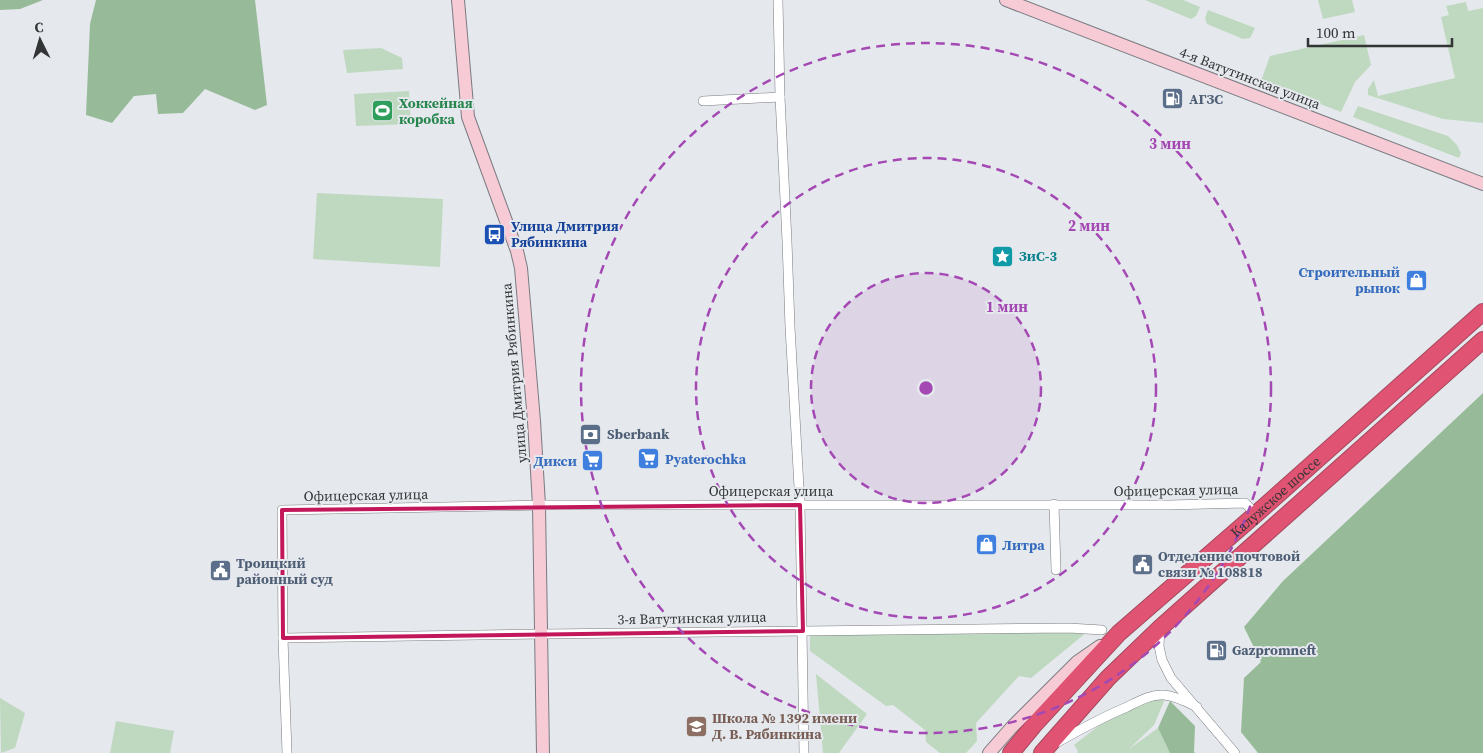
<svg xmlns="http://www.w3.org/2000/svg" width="1483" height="753" viewBox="0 0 1483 753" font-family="'Source Serif 4',serif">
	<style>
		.green { fill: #bfd9c0 }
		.forest { fill: #97bb98 }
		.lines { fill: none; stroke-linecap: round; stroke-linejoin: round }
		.street-casing { stroke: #797b80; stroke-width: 10 }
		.secondary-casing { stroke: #797b80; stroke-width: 14 }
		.highway-casing { stroke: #a3485d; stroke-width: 18 }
		.street { stroke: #fff; stroke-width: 9 }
		.secondary { stroke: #f6cbd5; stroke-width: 12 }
		.highway { stroke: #e05372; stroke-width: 16 }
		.marked { fill: none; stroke: #c2185b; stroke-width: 4; stroke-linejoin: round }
		.ring { fill: none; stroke: #a449b4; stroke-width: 2.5; stroke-dasharray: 9 6 }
		.labels { text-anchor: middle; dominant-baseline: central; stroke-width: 4; stroke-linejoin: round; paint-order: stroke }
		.street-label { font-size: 14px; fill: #323435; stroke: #e5e8ed }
		.service-label { font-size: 14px; font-weight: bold; fill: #4e5e75; stroke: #e5e8ed; text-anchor: start }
		.leisure-label { font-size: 14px; font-weight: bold; fill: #27864d; stroke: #e5e8ed; text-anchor: start }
		.transit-label { font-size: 14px; font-weight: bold; fill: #164399; stroke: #e5e8ed; text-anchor: start }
		.culture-label { font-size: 14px; font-weight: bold; fill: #0d838f; stroke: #e5e8ed; text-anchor: start }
		.shop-label { font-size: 14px; font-weight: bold; fill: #366cbe; stroke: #e5e8ed; text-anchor: end }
		.education-label { font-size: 14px; font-weight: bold; fill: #785e54; stroke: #e5e8ed; text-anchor: start }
		.centre { fill: #a449b4; stroke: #e5e8ed; stroke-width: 2.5 }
		.ring-label { font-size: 15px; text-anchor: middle; font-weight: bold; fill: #a449b4; stroke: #e5e8ed; stroke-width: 4; stroke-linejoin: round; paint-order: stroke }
	</style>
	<rect width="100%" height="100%" fill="#e5e8ed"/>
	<g class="green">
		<polygon points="1145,0 1183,0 1200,7 1196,16 1191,19"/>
		<polygon points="1318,0 1352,0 1355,12 1323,19"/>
		<polygon points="1466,2 1468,11 1483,8 1483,123 1443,119 1368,95 1368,89 1374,80 1378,96 1455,78 1441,17 1449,15 1446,6"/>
		<polygon points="1208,10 1255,28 1250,38 1243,39 1207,24 1205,18"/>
		<polygon points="1364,35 1371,65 1355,82 1341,112 1261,81 1270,56"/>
		<polygon points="381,48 402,58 403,69 347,73 343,50"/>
		<polygon points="409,91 411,124 356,126 354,94"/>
		<polygon points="1358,106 1448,136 1457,145 1461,153 1459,158 1353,117"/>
		<polygon points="317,193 443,199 440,267 313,259"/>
		<polygon points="1087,632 1031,678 1019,676 976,723 977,741 966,753 940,753 926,742 925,730 893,705 886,706 810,651 810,635"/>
		<polygon points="816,674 867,714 839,753 823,753"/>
		<polygon points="0,698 25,713 15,748 1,753"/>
		<polygon points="1151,698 1165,699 1154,725 1129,749 1158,728 1170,753 1077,753 1078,751 1074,745 1120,709"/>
		<polygon points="116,721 174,731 170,753 110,753"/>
	</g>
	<g class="forest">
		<polygon points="0,0 43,0 20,9 0,10"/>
		<polygon points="96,0 255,0 267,105 255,110 205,89 183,113 158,114 156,94 134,96 112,123 86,115 90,24"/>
		<polygon points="1483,393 1483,753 1258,753 1241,732 1244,678 1261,662 1244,627 1283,581"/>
		<polygon points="1170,701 1195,726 1194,752 1195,753 1170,753 1158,728"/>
	</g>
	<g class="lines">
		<defs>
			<g id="street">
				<polyline points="778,0 780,97 787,241 790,327 800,505 804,753"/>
				<polyline points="703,101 780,97"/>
				<polyline points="1054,504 1056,570"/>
				<polyline points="1160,629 1159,646 1162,660 1171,678 1235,753"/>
				<polyline points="283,638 542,634 1069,628 1102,630"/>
				<path d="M 1058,742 C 1081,729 1103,717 1127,707 C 1139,701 1151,694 1164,695 C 1176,696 1187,702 1197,707"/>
				<polyline points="287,753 283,638 282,510 546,505 1169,505 1245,503 1256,514"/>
			</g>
			<g id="secondary">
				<polyline points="458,0 468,117 517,251 521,268 534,421 539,505 543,753"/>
				<polyline points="1006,0 1483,184"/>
				<polyline points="989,753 1011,728 1077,662 1100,646"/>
			</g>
			<g id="highway">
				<path id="s1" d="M 1011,753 L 1034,725 L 1119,633 L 1256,514 L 1483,312"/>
				<polyline points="1042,753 1108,678 1160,628 1483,340"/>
			</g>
		</defs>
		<use href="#street" class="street-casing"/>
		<use href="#secondary" class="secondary-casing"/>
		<use href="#highway" class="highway-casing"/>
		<use href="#street" class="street"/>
		<use href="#secondary" class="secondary"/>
		<use href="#highway" class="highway"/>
	</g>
	<path class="marked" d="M 800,505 L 803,631 L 283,638 L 282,510 Z"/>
	<circle cx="926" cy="388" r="115" fill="#a449b4" fill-opacity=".12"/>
	<g class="ring">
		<circle cx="926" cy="388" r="115"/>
		<circle cx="926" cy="388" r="230"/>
		<circle cx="926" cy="388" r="345"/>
	</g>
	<defs>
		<symbol id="fuel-square" viewBox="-11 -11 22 22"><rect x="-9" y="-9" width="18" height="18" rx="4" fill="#5c6f8a" stroke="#e5e8ed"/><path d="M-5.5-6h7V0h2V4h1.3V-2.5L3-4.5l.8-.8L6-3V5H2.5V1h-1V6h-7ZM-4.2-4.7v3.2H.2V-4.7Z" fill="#fff"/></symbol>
		<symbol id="stadium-square" viewBox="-11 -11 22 22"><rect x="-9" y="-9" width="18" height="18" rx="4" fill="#2e9e5b" stroke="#e5e8ed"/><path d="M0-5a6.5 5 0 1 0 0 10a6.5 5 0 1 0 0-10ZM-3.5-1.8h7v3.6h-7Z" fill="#fff"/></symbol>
		<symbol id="bus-square" viewBox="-11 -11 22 22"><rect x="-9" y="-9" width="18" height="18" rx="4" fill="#1a4fb4" stroke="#e5e8ed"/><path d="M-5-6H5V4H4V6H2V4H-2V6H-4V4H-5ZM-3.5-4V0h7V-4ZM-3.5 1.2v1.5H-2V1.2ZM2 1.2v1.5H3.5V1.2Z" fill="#fff"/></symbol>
		<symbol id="sight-square" viewBox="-11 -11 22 22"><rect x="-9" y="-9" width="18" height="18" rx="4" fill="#0f9aa8" stroke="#e5e8ed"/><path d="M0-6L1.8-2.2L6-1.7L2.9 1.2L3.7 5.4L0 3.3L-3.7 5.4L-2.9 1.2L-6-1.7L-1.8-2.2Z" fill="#fff"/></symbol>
		<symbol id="shop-square" viewBox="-11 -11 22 22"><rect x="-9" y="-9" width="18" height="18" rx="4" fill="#3f7fe0" stroke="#e5e8ed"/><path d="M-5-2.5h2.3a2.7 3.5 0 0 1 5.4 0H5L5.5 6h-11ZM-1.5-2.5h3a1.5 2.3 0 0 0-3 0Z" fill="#fff"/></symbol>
		<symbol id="bank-square" viewBox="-11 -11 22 22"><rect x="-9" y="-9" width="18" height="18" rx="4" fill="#5c6f8a" stroke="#e5e8ed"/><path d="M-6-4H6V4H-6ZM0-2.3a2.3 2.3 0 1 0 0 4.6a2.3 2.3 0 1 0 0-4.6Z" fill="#fff"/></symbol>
		<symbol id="supermarket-square" viewBox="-11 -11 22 22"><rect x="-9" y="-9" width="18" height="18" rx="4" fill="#3f7fe0" stroke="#e5e8ed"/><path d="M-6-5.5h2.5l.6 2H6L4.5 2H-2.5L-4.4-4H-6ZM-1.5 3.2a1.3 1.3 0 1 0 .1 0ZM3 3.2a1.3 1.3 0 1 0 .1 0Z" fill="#fff"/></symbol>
		<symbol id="civic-square" viewBox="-11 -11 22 22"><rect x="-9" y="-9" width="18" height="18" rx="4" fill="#5c6f8a" stroke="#e5e8ed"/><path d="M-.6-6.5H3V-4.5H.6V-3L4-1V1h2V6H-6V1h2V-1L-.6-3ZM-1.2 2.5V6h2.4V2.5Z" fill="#fff"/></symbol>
		<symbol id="school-square" viewBox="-11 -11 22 22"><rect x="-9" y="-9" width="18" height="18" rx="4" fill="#8d6e63" stroke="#e5e8ed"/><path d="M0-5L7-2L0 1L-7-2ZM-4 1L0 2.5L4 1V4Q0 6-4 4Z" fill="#fff"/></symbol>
	</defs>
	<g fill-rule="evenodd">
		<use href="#fuel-square" x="1160" y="86" width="25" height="25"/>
		<use href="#stadium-square" x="370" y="98" width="25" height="25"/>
		<use href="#bus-square" x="482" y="222" width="25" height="25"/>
		<use href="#sight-square" x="990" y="244" width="25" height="25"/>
		<use href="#shop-square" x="1404" y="268" width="25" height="25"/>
		<use href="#bank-square" x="578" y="422" width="25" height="25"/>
		<use href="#supermarket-square" x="636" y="446" width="25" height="25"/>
		<use href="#supermarket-square" x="580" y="448" width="25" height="25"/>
		<use href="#shop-square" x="974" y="532" width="25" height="25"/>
		<use href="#civic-square" x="1130" y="552" width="25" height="25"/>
		<use href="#civic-square" x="208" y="558" width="25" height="25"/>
		<use href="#fuel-square" x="1204" y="638" width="25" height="25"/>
		<use href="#school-square" x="684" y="714" width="25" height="25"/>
	</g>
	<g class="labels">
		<g class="street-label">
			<text transform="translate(1250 78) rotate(21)">4-я Ватутинская улица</text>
			<text transform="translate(514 373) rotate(-95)">улица Дмитрия Рябинкина</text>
			<text transform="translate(1176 490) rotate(-1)">Офицерская улица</text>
			<text x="771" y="491">Офицерская улица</text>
			<text transform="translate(366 495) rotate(-1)">Офицерская улица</text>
			<text stroke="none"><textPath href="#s1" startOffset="369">Калужское шоссе</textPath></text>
			<text transform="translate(692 618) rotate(-1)">3-я Ватутинская улица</text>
		</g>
		<g class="service-label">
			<text x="1189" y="99">АГЗС</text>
			<text x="607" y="434">Sberbank</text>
			<text x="1158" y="556">Отделение почтовой<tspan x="1158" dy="16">связи № 108818</tspan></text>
			<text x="236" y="563">Троицкий<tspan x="236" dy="16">районный суд</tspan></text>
			<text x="1232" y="650">Gazpromneft</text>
		</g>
		<g class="leisure-label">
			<text x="399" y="103">Хоккейная<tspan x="399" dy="16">коробка</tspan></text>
		</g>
		<g class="transit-label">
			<text x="511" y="226">Улица Дмитрия<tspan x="511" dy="16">Рябинкина</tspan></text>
		</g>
		<g class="culture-label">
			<text x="1019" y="256">ЗиС-3</text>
		</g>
		<g class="shop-label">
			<text x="1400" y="272">Строительный<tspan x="1400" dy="16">рынок</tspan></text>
			<text x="665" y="459" text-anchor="start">Pyaterochka</text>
			<text x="577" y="461">Дикси</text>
			<text x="1002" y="545" text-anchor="start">Литра</text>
		</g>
		<g class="education-label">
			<text x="712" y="718">Школа № 1392 имени<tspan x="712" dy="16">Д. В. Рябинкина</tspan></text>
		</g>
	</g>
	<circle cx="926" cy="388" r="8" class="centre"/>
	<g class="ring-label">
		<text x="1170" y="149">3 мин</text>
		<text x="1089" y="231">2 мин</text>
		<text x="1007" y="312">1 мин</text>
	</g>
	<g transform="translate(40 40) rotate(355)" stroke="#e5e8ed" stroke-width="4" paint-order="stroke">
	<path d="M0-4L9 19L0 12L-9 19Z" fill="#323435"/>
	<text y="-8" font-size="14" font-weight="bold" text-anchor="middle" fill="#323435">С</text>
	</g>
	<path d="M1308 38v8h144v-8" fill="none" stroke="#323435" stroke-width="2.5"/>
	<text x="1316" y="38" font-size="15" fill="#323435" stroke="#e5e8ed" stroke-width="4" paint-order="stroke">100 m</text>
</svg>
